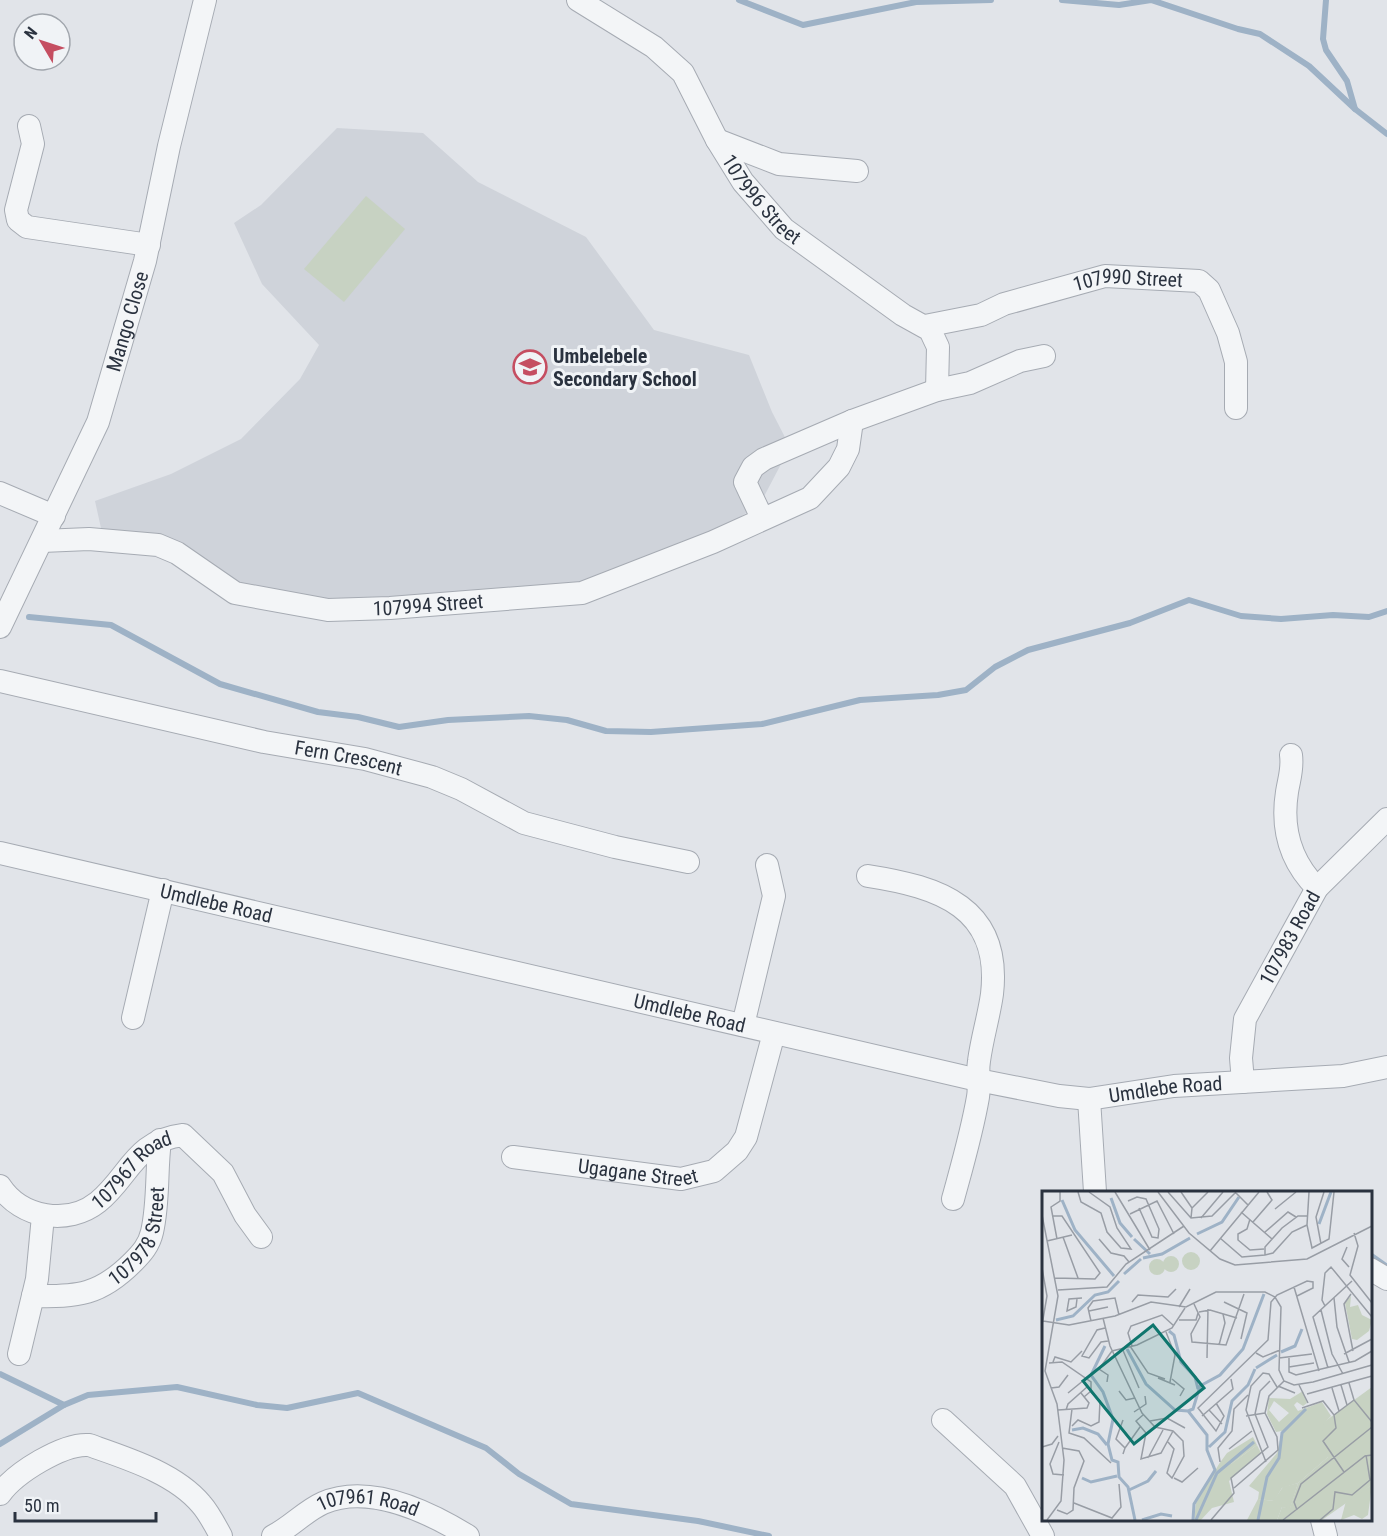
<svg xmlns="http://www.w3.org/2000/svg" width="1387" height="1536" viewBox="0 0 1387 1536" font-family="'Roboto Condensed',sans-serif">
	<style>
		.built { fill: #cfd3da }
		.pitch { fill: #c7d2c2 }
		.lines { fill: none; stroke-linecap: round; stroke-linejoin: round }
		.stream { stroke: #9eb2c6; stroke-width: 6 }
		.minor-casing { stroke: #a6abb3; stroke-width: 24 }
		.minor { stroke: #f3f5f7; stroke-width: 22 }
		.labels { text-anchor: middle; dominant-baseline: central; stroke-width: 6; stroke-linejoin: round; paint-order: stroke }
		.street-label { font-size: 20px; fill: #2a323f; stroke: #f0f3f6 }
		.poi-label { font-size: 20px; font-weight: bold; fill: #2a323f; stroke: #f0f3f6; text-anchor: start }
		.inset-river { fill: none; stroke: #9eb2c6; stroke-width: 3 }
		.inset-road { fill: none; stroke: #989da5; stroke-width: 1.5 }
		.view { fill: #0f766e; fill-opacity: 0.15; stroke: #0f766e; stroke-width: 3 }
		.inset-edge { fill: none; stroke: #2a323f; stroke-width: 3 }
	</style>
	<rect width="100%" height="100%" fill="#e1e4e9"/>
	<polygon class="built" points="337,128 423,133 478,182 586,237 654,330 749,355 772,412 790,447 760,504 729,524 582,585 343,606 251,593 172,543 103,537 95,501 171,474 241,439 300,379 319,345 262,284 234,223 261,205"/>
	<polygon class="pitch" points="366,196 405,229 344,302 304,269"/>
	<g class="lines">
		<g class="stream">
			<polyline points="739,0 803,25 916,2 991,0"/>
			<polyline points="1062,0 1119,5 1151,0 1238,29 1260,34 1309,66 1355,109"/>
			<polyline points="1326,0 1323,39 1326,50 1347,81 1355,109 1387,134"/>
			<polyline points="29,617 111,625 220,684 318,712 358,717 399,727 448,720 529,716 567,720 606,731 651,732 762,724 860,700 938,695 966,690 995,667 1028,650 1130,623 1189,600 1241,616 1281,619 1333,615 1369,617 1387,611"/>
			<polyline points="1370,1255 1387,1267"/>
			<polyline points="0,1374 64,1405 88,1395 177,1387 257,1405 287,1408 358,1393 486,1448 519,1474 571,1504 698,1521 769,1536"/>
			<polyline points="0,1444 64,1405"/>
		</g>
		<defs>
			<g id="minor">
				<path id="s1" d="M 578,0 L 654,47 L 683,73 L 717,140 L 743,182 L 784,229 L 903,315 L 930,330 L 938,347 L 937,390"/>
				<polyline points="29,126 33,144 16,210 18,220 27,227 149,245"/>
				<polyline points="717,140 779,164 857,171"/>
				<path id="s2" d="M 925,326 L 981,315 L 1004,304 L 1105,276 L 1199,281 L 1209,290 L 1228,333 L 1236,362 L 1236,408"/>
				<polyline points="0,493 54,516"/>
				<polyline points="762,518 745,482 753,467 764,459 852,421 937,390 970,383 1020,361 1044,356"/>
				<path id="s3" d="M 42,541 L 89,539 L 158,545 L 177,553 L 235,593 L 328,610 L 390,608 L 582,593 L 713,542 L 810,498 L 839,467 L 848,449 L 852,421"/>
				<path id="s4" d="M 0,627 L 98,422 L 145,261 L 169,146 L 205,0"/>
				<path id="s5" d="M 0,681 L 264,742 L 365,759 L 432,777 L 461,789 L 524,823 L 615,847 L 688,862"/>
				<path d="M 1291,755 C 1293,769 1289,779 1287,792 C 1281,830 1291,862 1317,888"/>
				<path id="s6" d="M 0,853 L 978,1080 L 1059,1096 L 1089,1099 L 1174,1086 L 1343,1076 L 1387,1067"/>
				<path d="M 868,876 C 939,887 1002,907 992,994 C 989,1016 982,1038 979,1061 C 977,1073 980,1086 978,1097 C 972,1132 962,1166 953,1199"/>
				<polyline points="133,1018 163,890"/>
				<polyline points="743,1025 774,896 767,865"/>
				<path id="s7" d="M 1243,1082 L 1241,1058 L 1245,1019 L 1317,888 L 1387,819"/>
				<polyline points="1089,1099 1095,1192"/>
				<path id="s8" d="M 513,1157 L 681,1179 L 714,1171 L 737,1151 L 746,1137 L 774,1033"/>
				<path id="s9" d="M 0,1186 C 21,1218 68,1226 98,1202 C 130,1176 134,1141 183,1135 L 223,1173 L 245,1215 L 261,1237"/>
				<polyline points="1370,1269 1387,1279"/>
				<path id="s10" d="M 33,1296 C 78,1297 100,1295 133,1262 C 142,1253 149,1245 152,1232 C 159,1202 156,1170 160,1140"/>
				<polyline points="19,1354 37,1279 43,1216"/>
				<polyline points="943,1420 1015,1486 1043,1536"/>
				<path d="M 0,1494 C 15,1473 63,1443 89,1445 C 126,1458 175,1473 201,1504 C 209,1513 215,1525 221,1536"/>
				<polyline points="1322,1520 1326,1536"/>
				<path id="s11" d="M 273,1536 C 291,1527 305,1511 323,1503 C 369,1483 429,1512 468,1536"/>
			</g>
		</defs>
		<use href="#minor" class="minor-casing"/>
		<use href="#minor" class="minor"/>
	</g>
	<defs>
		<symbol id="school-ring" viewBox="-11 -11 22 22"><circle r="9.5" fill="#f0f3f6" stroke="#c54e61" stroke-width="1.5"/><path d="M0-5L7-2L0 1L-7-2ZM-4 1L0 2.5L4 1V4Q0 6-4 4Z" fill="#c54e61"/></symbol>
	</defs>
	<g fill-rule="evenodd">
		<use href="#school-ring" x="511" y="348" width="38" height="38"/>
	</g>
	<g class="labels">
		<g class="street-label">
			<text stroke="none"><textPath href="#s1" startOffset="278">107996 Street</textPath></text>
			<text stroke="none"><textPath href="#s2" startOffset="210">107990 Street</textPath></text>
			<text stroke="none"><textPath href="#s4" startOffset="332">Mango Close</textPath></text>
			<text stroke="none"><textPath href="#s3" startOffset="402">107994 Street</textPath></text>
			<text stroke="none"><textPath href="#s5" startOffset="357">Fern Crescent</textPath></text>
			<text stroke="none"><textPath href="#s6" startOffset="222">Umdlebe Road</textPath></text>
			<text stroke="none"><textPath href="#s7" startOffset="156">107983 Road</textPath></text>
			<text stroke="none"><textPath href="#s6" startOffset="708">Umdlebe Road</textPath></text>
			<text stroke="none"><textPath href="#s6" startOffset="1194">Umdlebe Road</textPath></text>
			<text stroke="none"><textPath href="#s8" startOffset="126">Ugagane Street</textPath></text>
			<text stroke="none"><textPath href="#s9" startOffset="158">107967 Road</textPath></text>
			<text stroke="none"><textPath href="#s10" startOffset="136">107978 Street</textPath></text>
			<text stroke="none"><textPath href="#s11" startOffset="106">107961 Road</textPath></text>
		</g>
		<g class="poi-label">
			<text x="553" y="356">Umbelebele<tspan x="553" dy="23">Secondary School</tspan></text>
		</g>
	</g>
	<g transform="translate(1042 1191)">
		<rect width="330" height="330" fill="#e1e4e9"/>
		<path d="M 309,105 L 308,116 L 316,114 L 320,124 L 330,129 L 327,140 L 315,149 L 310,148 L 303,112 ZM 261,200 L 265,212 L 261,215 L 255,211 L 252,214 L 256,220 L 280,211 L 289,225 L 282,232 L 286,266 L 256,292 L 240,297 L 232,310 L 216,308 L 217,301 L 207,295 L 235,262 L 240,240 L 234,241 L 225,223 L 227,207 L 248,208 ZM 232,210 L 247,222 L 237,231 L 227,219 ZM 215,254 L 219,262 L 187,290 L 192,311 L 170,317 L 159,329 L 152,329 L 154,312 L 177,273 L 189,273 ZM 330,294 L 326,324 L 320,328 L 312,324 L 299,329 L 304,310 Z" fill="#c7d2c2" fill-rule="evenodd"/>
		<path d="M 211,246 L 215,254 L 189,273 L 181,276 L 177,273 L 185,262 ZM 256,292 L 248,318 L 240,316 L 235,329 L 205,329 L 216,308 L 231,310 L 241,296 Z" fill="#c7d2c2"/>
		<path d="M 330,196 L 330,294 L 280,329 L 235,329 L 240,316 L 248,317 L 256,292 L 286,266 L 278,253 L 282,231 Z" fill="#c7d2c2"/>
		<path d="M140 70a9 9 0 1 1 18 0a9 9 0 1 1-18 0ZM121 73a8 8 0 1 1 16 0a8 8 0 1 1-16 0ZM107 76a8 8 0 1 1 16 0a8 8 0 1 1-16 0Z" fill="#c7d2c2"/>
		<path class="inset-river" d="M 69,7 L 78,32 L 90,46M 20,9 L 33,39 L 72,85M 277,33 L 289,1M 155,43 L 180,31 L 197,6M 92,48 L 108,63M 101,67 L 120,63 L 148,47M 82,83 L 99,68M 14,129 L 31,125 L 53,104 L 66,101 L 77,90M 127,140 L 132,144 L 139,171 L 153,186 L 156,198M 63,155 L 49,184 L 61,201 L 71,228 L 66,253 L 70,269 L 76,271 L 77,286 L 86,296 L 93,329M 85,158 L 104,193 L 133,219 L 146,220M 239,161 L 253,155 L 260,138M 214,177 L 235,164M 30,239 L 41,237 L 56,243 L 65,254M 167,256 L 183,241 L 190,210 L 206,194 L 213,178M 40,287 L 49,291 L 75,285M 87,299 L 106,290 L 114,280M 100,329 L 119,323 L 130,325M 151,329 L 152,313 L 173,279 L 165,259 L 165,244 L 146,220 L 151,218 L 158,195 L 178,184 L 201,158 L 222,103M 154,329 L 175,282 L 212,251M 216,329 L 225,286 L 237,267 L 240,242 L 264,218"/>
		<path class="inset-road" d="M 36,1 L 39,11 L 59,22 L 65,41 L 79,57 L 89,58 L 75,37 L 68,16 L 47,1M 73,1 L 108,59M 116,1 L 147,42 L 178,68 L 193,74 L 265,68 L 330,35M 126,1 L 149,27 L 170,25 L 194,1M 139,1 L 150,17M 193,1 L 206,14M 267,1 L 265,34 L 270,57 L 287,48 L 292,1M 86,10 L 95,6 L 104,8 L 117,38 L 116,47 L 110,46 L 97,17M 233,18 L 254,1M 199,21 L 230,48M 88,23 L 115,10 L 132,43M 0,24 L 16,105 L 3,180 L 15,213 L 22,269 L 19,310 L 5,329M 10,25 L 20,25 L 58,82 L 53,88 L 13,87M 149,27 L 150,17 L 166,1M 159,27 L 181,1M 208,28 L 205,38 L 196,43 L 196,49 L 208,59 L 222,58M 211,31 L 230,9 L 225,1M 223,41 L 246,21 L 254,26M 312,42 L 316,55 L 308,84 L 330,112M 21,46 L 36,87M 178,47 L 200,66 L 223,64 L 231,62 L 250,41 L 265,34M 15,48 L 9,16 L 18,10 L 18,1M 57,48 L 69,62 L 82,65 L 87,71M 5,50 L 30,44M 279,53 L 274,26 L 282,1M 305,56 L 300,68 L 307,76M 168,60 L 217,1M 223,64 L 223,56 L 240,37 L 256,25 L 265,25M 0,77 L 5,105 L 0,134M 252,96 L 277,180M 16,99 L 65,96 L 84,73 L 142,35M 309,103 L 302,113 L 311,160M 292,107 L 295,136 L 307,171M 35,108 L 34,116 L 25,120 L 27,108 L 40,107M 90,111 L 96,104 L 126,106 L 134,98M 182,111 L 205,122 L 199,148M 152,113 L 158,126 L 149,143 L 150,151 L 184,154 L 202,103M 283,115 L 280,109 L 283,82 L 289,76 L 330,126M 137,116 L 148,98M 279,119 L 290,163 L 301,183M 47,120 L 66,116M 157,121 L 168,119 L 195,127M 61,127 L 68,155 L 100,222 L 113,236 L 131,240 L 141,250 L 142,265 L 130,287 L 125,282 L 132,258 L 126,251M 137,129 L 154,129 L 156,122M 1,130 L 27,134 L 73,125 L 109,111 L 144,116 L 174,101 L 223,101 L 233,106 L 239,116 L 237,179 L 242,190 L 252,194 L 271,191 L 330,174M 49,130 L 46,117 L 51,110 L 73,107 L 77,124M 63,137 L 55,139 L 40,165 L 47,167 L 59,151 L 66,150M 124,141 L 133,164 L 128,191M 177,154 L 183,132 L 181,123M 88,155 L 106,182 L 123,188M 90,155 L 86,142 L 89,135 L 120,124 L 132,135M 80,157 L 97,197M 214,162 L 221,166 L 238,159M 302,163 L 330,148M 165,167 L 166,118M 237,167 L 270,163M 247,167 L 247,181 L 254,184 L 313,170 L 330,160M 11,171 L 13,166 L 29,171 L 40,160M 7,172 L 20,171 L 49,191 L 49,200 L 42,206M 247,176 L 272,172M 286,177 L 271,126 L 310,90M 116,187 L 133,194M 130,188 L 142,198 L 138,205M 65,191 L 66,184 L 57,178 L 70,160 L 95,154 L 130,137 L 143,117M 307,192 L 312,209 L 330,231M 257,194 L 266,212M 299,194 L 305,214M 236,195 L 253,202M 9,197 L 17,196 L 26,184M 290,197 L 297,220M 77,200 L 84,209 L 93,207M 26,202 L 42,189M 265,203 L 330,185M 174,212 L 182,225 L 174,240 L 156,217 L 226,149 L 229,111 L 235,104 L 265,90 L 271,91 L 271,97 L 255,105M 260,217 L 281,210 L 292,224 L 312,209M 30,218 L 27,242 L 42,247 L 69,272M 16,219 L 45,217 L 47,212 L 39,202M 24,219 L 26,213 L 45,196M 167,219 L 180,233M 92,221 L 104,213 L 103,205M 101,224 L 94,230 L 104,242 L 99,268 L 119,262 L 131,240M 292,224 L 294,237 L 281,250 L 302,281M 160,225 L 191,198 L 189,188M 204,225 L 223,222M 81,229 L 74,248 L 83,257 L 81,263M 108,230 L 125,227 L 143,237M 30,235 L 36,229 L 49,235 L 57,231 L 58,210 L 49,201M 17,251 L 8,273 L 11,283 L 22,284M 0,256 L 10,253 L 16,245M 83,257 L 98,236M 187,258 L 210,240M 106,267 L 121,239M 178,271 L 176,257 L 190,240 L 192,218 L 206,204M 224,271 L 204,219 L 209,195 L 221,182 L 227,183 L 235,196M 132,287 L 140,291 L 156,277M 192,297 L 236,259 L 235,246 L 223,222 L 227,205 L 242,190M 32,312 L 70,327 L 79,316 L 77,293M 15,319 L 25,323 L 31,319 L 32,297 L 42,270 L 37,260 L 20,257M 255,319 L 252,311 L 259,293 L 330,236M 169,329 L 192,302 L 189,287 L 226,256 L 213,223 L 218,200 L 228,190M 241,329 L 323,265 L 330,264M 278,329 L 291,318 L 293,301 L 310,304 L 328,289 L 324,264"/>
		<path class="view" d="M 111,134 L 162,197 L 92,253 L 41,190 Z"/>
		<rect width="330" height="330" class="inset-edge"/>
	</g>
	<g transform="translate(42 42) rotate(309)"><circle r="28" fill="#f0f3f6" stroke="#a1a6ad" stroke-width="1.5"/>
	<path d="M0-4.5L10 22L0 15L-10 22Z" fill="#c54e61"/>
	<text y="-9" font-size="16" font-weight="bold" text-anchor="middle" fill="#2a323f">N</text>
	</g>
	<path d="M15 1512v9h141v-9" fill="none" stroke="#2a323f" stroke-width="3"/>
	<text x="24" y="1512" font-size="18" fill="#2a323f" stroke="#f0f3f6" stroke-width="4.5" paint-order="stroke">50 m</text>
</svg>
